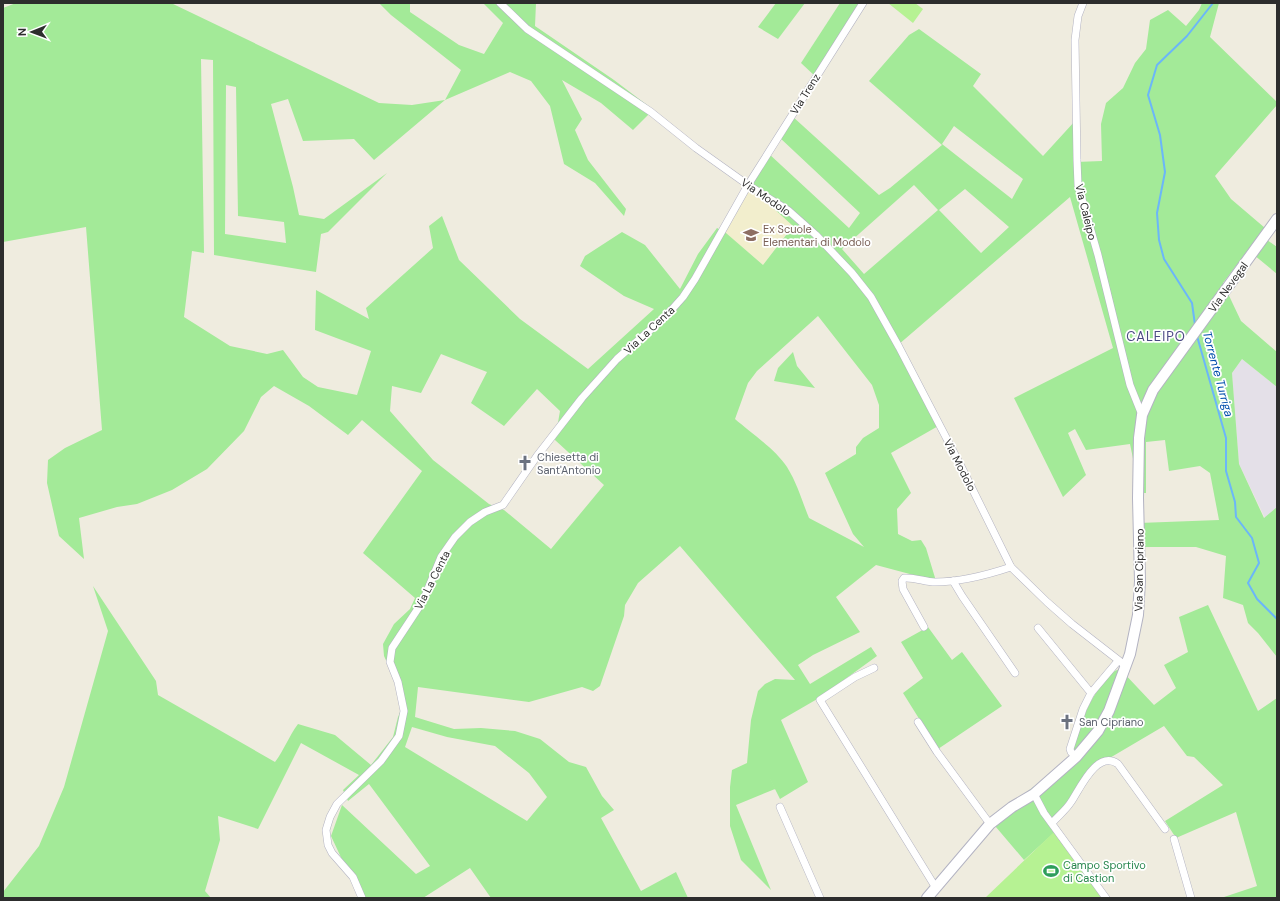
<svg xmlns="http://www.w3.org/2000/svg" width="1280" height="901" viewBox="0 0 1280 901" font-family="'DM Sans',sans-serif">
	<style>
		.industrial { fill: #e4e0e8 }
		.education { fill: #f2eecd }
		.green { fill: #a3ea98; fill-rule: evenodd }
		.pitch { fill: #b6f293 }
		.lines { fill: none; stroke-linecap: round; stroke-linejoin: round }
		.stream { stroke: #6bb6f9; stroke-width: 2 }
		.minor-casing { stroke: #b3b3c2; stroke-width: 8 }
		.secondary-casing { stroke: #b3b3c2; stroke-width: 12 }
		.minor { stroke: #fff; stroke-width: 7 }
		.secondary { stroke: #fff; stroke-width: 10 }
		.labels { text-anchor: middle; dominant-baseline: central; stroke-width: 3.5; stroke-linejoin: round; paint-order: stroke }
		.street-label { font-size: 11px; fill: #2d2d2d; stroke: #fff }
		.education-label { font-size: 11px; fill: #785e54; stroke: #fff; text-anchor: start }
		.worship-label { font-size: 11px; fill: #5b616d; stroke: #fff; text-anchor: start }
		.leisure-label { font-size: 11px; fill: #27864d; stroke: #fff; text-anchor: start }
		.water-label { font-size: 12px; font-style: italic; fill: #024eac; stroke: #fff }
		.quarter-label { font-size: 13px; letter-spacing: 1px; fill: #4a4983; stroke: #fff }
	</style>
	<rect width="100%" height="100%" fill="#efecdf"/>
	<polygon class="industrial" points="1242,359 1277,387 1277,507 1265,518 1239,464 1232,373"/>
	<polygon class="education" points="748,185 793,225 763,265 722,230"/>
	<g class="green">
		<path d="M 16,3 L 171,3 L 379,103 L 412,105 L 445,100 L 461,70 L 391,15 L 379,3 L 410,3 L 410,12 L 459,45 L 484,54 L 503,23 L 483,3 L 536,3 L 535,26 L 614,80 L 651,108 L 651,112 L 633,130 L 601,103 L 562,80 L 582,119 L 575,130 L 588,160 L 626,209 L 624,216 L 595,183 L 564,164 L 550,106 L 531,81 L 510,72 L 445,100 L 374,160 L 354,139 L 303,141 L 288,99 L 271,104 L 293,187 L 299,215 L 324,219 L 387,173 L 328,232 L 321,234 L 316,272 L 214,255 L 213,60 L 201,59 L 204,253 L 192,251 L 184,317 L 230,346 L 267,354 L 283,350 L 303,377 L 318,387 L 357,395 L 371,351 L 315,330 L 316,290 L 369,319 L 366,308 L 433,248 L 429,226 L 442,216 L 459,260 L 520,319 L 588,369 L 654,309 L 624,296 L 580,266 L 585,256 L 622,232 L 645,245 L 680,289 L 698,254 L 717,228 L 726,233 L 763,265 L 793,226 L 748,185 L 768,153 L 849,228 L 860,213 L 779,137 L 792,116 L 879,195 L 890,188 L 942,145 L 869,81 L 909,35 L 919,29 L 981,74 L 973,86 L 1043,156 L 1075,121 L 1076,162 L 1102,161 L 1101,124 L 1106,103 L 1123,88 L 1135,63 L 1146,49 L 1150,20 L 1168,10 L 1186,26 L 1199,10 L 1202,3 L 1219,3 L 1210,37 L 1277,102 L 1277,105 L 1215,176 L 1231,199 L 1265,228 L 1260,235 L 1277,247 L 1277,274 L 1248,250 L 1223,283 L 1241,321 L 1277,352 L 1277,387 L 1242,359 L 1232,373 L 1239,464 L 1264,518 L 1277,507 L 1277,657 L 1258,633 L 1248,623 L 1243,605 L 1223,598 L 1226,556 L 1196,547 L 1139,547 L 1139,523 L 1219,520 L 1210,473 L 1200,466 L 1169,471 L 1165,440 L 1146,442 L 1146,493 L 1138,493 L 1138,483 L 1130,444 L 1086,450 L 1075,429 L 1068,433 L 1086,475 L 1063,497 L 1014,398 L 1113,348 L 1070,197 L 898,345 L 940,425 L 891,453 L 911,493 L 897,509 L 898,534 L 912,541 L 921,540 L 926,548 L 936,581 L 876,565 L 836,597 L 860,632 L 813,655 L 798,665 L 810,684 L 871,647 L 877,656 L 819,698 L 781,720 L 808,782 L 780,799 L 769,777 L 775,789 L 736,805 L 771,890 L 741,860 L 730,826 L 730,787 L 732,770 L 747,763 L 751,720 L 758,691 L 765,684 L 775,679 L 795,680 L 680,546 L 638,583 L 625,605 L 624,616 L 600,686 L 593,691 L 582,687 L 529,702 L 418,687 L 415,717 L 454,729 L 481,728 L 515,731 L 540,739 L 569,762 L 586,767 L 602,796 L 614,810 L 601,818 L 641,891 L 676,872 L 688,898 L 491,898 L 470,868 L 423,898 L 360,898 L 331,836 L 342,805 L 416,874 L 430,866 L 369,784 L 348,801 L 343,790 L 359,775 L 301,743 L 258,829 L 218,816 L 220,840 L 205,891 L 211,898 L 3,898 L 3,892 L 39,846 L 64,787 L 108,631 L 93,586 L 156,681 L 158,695 L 275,762 C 284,750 289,736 298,724 L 335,735 L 371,765 L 393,737 L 398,717 L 405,701 L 384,656 L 383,644 L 394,624 L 410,609 L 415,598 L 363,553 L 422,471 L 362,420 L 348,435 L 309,406 L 274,386 L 261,397 L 244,431 L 207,469 L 172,490 L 137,504 L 117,507 L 79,518 L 84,559 L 59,536 L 47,483 L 48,460 L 65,448 L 102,430 L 86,227 L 3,242 L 3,8 ZM 226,85 L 236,87 L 238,216 L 284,222 L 286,243 L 225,234 ZM 954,126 L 1023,179 L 1012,199 L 942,144 ZM 914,185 L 938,210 L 864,274 L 842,249 ZM 965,189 L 1009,227 L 981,253 L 939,210 ZM 818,316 L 872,385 L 879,405 L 879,428 L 863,438 L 856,447 L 856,454 L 825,473 L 853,534 L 864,547 L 809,518 C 802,501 797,483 787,467 C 776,450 750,432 735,419 L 748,383 L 757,371 ZM 441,354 L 487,372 L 471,403 L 504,426 L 537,389 L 560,411 L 555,440 L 604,485 L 551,549 L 504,510 L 489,504 L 433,460 L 390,411 L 392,386 L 421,393 ZM 412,727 L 447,737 L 495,746 L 529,773 L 547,797 L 527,821 L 405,747 Z"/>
		<polygon points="776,3 805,3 778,39 758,27"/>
		<polygon points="840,3 863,3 816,77 801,63"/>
		<polygon points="793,352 797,366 815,388 774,381 778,368"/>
		<path d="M 1208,605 L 1258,711 L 1277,698 L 1277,898 L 1221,898 L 1257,886 L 1236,812 L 1176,838 L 1165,821 L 1223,785 L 1194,757 L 1187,756 L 1164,726 L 1108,759 L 1094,769 L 1052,822 L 1055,832 L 1024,860 L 990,820 L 1061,766 L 1075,751 L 1073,750 C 1081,724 1086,704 1104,682 C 1109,676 1112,671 1120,669 L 1154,705 L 1176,688 L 1164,665 L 1188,652 L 1179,617 Z"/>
		<polygon points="928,627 952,660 962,652 1002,706 938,749 903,693 923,678 901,642"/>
	</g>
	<g class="pitch">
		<polygon points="888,3 915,3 923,9 913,23"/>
		<polygon points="1054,832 1108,898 985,898"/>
	</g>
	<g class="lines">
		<g class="stream">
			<polyline points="1195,325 1192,303 1164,259 1159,240 1157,213 1165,172 1160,135 1148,95 1157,65 1187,36 1213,3"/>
			<polyline points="1197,336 1226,438 1226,471 1235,502 1236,517 1252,538 1259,563 1248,583 1257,599 1277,619"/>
		</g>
		<defs>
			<g id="minor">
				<polyline points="500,3 527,29 651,112 696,148 748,185 789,211 816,235 852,273 871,297 899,347 963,470 1011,567 1047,602 1072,624 1126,666"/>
				<polyline points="1083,3 1078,16 1075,40 1077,160 1078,185 1098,255 1130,385 1142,415"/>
				<polyline points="953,581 962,596 1015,673"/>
				<path d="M 924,627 L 903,589 L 902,581 L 904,578 C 915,577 925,582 935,582 C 961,582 987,575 1011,567"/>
				<polyline points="1038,628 1091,693"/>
				<polyline points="874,668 855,677 820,700 936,888"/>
				<polyline points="918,722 937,752 990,824"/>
				<polyline points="1076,757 1071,752 1070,749 1083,709 1091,693 1118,661"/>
				<polyline points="1034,794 1044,813 1106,898"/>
				<polyline points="780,807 820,898"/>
				<path d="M 1052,823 C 1058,816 1066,810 1071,802 C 1080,789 1097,749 1118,764 L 1165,829"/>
				<polyline points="1174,839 1191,898"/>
				<polyline points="362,898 353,877 332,853 328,845 326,830 330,817 337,804 381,761 399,736 404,711 398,682 390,662 392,648 423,601 441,557 455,537 470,522 485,512 503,505 537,456 582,398 617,359 666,316 683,297 695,279 748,185 863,3"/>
			</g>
			<polyline id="secondary" points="927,898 990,824 1012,807 1034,794 1076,757 1098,731 1109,711 1130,654 1138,615 1140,581 1138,498 1139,438 1142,415 1153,390 1277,219"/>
		</defs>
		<use href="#minor" class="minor-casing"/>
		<use href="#secondary" class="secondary-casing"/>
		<use href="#minor" class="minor"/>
		<use href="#secondary" class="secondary"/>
	</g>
	<defs>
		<symbol id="school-bare" viewBox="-9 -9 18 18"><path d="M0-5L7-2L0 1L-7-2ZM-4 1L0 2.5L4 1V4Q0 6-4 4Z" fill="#8d6e63" stroke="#fff" stroke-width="2.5" paint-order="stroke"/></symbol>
		<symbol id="church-bare" viewBox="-9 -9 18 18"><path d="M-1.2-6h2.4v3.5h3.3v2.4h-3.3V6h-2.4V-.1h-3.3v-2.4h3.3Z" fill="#6b7280" stroke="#fff" stroke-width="2.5" paint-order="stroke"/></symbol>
		<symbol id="stadium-bare" viewBox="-9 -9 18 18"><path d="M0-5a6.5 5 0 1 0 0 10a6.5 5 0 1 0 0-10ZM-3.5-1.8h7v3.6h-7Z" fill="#2e9e5b" stroke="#fff" stroke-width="2.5" paint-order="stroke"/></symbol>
	</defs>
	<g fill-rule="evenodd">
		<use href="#school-bare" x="740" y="224" width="22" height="22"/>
		<use href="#church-bare" x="514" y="452" width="22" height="22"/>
		<use href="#church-bare" x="1056" y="711" width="22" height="22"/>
		<use href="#stadium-bare" x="1040" y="860" width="22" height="22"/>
	</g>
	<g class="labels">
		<g class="street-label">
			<text transform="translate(805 94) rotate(-58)">Via Trenz</text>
			<text transform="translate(766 197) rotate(34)">Via Modolo</text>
			<text transform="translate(1086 212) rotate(76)">Via Caleipo</text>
			<text transform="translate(1228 287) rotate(-54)">Via Nevegal</text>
			<text transform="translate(649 330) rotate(-43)">Via La Centa</text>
			<text transform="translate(960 465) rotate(63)">Via Modolo</text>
			<text transform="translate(1139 570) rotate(-89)">Via San Cipriano</text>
			<text transform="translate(432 580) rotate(-63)">Via La Centa</text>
		</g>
		<g class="education-label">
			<text x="763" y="229">Ex Scuole<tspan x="763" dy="13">Elementari di Modolo</tspan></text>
		</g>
		<g class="worship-label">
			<text x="537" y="457">Chiesetta di<tspan x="537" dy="13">Sant'Antonio</tspan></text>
			<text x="1079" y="722">San Cipriano</text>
		</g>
		<g class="leisure-label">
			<text x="1063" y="865">Campo Sportivo<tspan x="1063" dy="13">di Castion</tspan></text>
		</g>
		<g class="water-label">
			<text transform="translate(1218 374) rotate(75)">Torrente Turriga</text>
		</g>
		<g class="quarter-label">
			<text x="1156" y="336">CALEIPO</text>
		</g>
	</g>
	<rect width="1280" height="901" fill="none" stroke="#2d2d2d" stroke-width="8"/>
	<g transform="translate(32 32) rotate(269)" stroke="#ffffff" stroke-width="3" paint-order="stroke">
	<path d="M0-3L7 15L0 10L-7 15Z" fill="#2d2d2d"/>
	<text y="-6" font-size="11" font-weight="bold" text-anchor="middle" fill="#2d2d2d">N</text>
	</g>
</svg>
